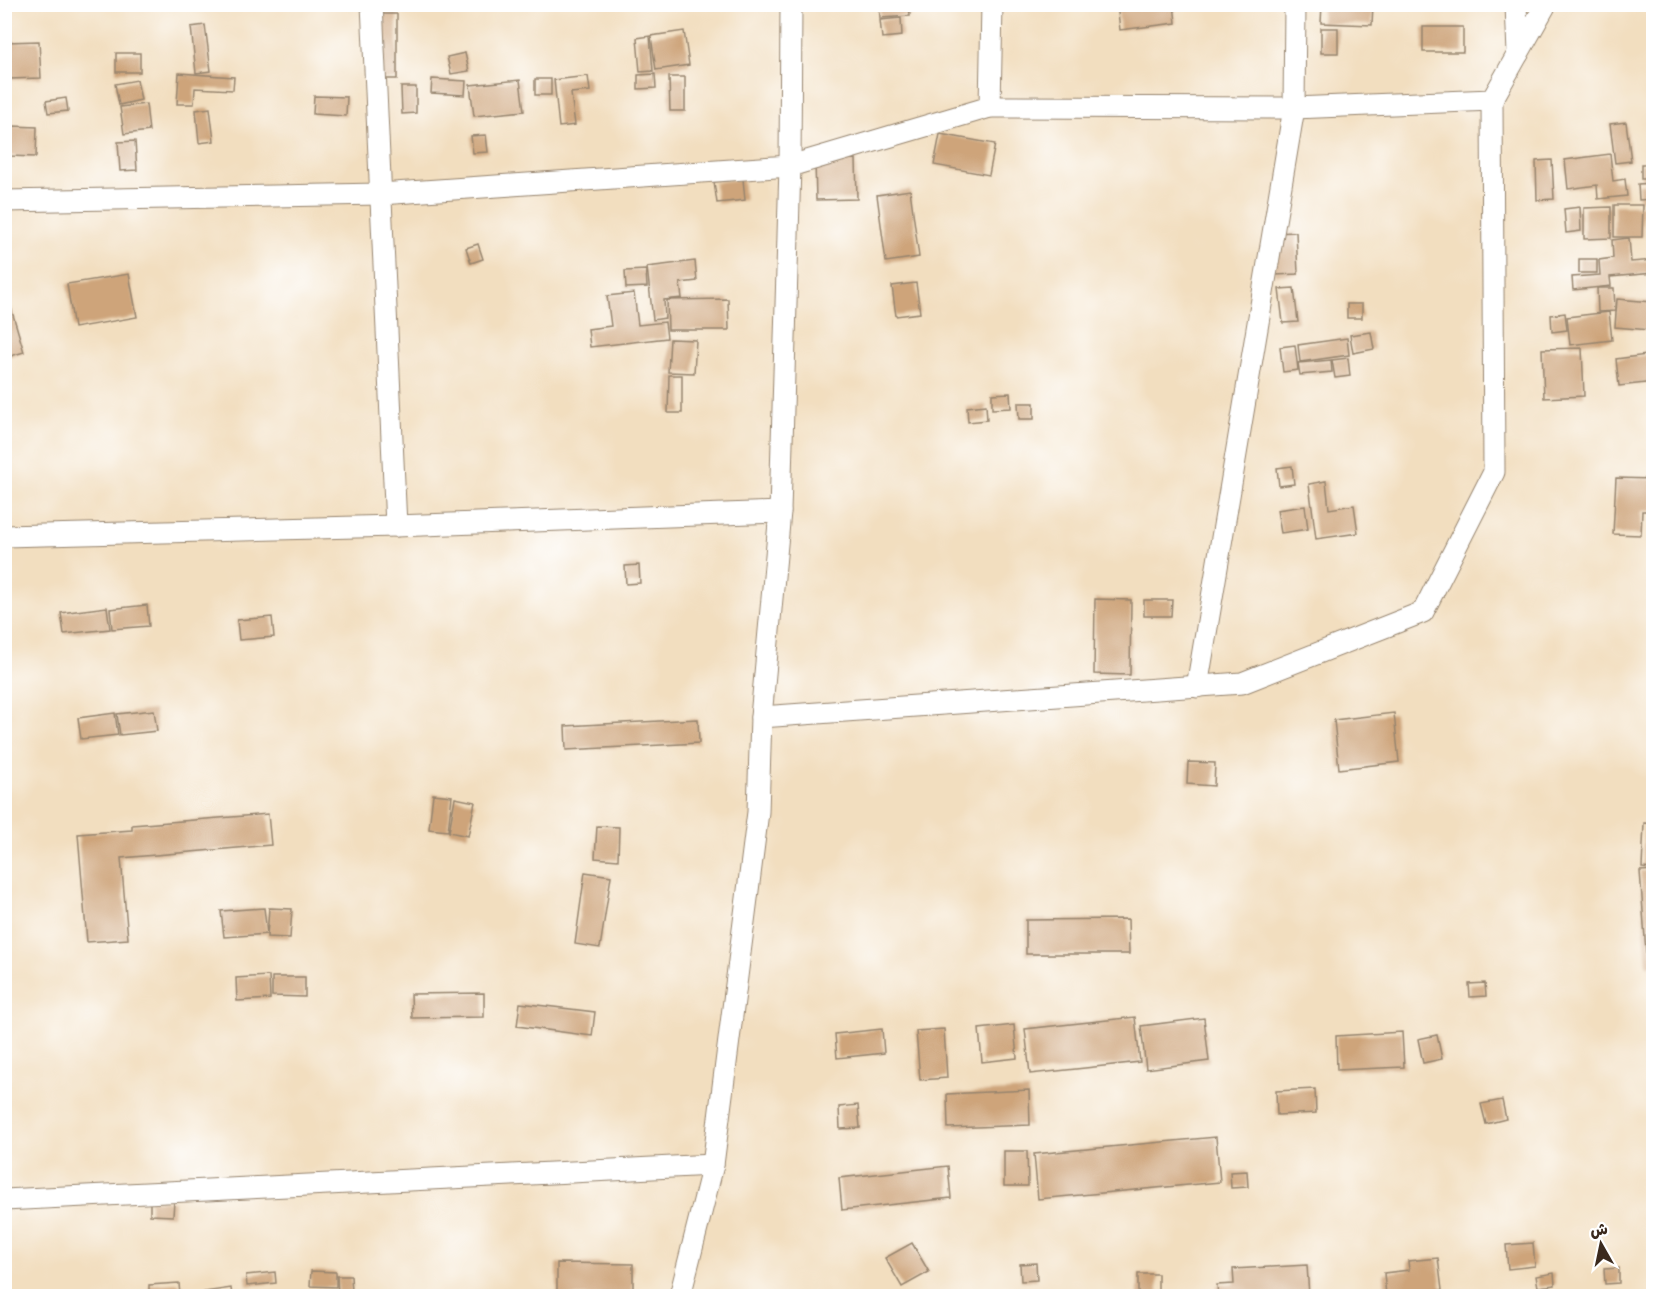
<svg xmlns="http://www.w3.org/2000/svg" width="1658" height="1301" viewBox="0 0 1658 1301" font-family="Pangolin,'Playpen Sans Arabic',sans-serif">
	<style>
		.building { fill: #cea47a }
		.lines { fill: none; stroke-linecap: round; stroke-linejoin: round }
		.minor-casing { stroke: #96846e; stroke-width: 23 }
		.minor { stroke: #fff; stroke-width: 21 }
	</style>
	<rect width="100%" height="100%" fill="#fff"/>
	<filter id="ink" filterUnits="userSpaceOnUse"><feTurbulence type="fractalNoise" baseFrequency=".0167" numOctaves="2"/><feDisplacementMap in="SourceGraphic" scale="12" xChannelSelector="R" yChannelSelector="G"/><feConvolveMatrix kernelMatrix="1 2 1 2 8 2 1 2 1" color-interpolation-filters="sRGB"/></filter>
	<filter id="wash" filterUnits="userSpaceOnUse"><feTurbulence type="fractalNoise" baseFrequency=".008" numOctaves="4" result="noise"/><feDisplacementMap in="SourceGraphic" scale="24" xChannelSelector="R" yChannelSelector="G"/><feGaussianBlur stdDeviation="1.35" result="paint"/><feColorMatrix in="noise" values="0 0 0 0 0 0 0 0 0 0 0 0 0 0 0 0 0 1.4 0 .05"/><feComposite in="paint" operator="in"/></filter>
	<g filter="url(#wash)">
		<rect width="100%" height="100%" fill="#f2debf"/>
		<g id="blocks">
			<g class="building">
				<polygon points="879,4 909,4 910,16 880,18"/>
				<polygon points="1117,4 1174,4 1176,23 1120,30"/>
				<polygon points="1322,4 1373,4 1372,25 1321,23"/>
				<rect x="382" y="14" width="15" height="65"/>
				<polygon points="901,18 902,36 882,38 880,20"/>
				<polygon points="205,25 211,71 196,73 191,27"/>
				<rect x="1423" y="27" width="40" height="25"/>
				<rect x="1321" y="28" width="17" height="25"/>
				<polygon points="684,31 689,65 656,70 651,36"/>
				<polygon points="650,36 653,71 640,72 637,38"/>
				<polygon points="39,41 41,78 8,79 6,42"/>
				<rect x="116" y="53" width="24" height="19"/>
				<polygon points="465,53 469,71 451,74 447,57"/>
				<polygon points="179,73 234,77 233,90 195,88 194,104 177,104"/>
				<polygon points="655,74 656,88 638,89 638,75"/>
				<polygon points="588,76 590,91 571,93 575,125 559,127 554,80"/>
				<polygon points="669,77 685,77 685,111 670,111"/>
				<polygon points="432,79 466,81 465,95 431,93"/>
				<rect x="535" y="79" width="16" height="16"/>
				<polygon points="137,80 141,100 119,105 115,84"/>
				<polygon points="520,80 524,111 474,116 470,85"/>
				<polygon points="401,87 416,87 416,113 402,114"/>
				<polygon points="314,96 347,97 346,116 313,114"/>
				<polygon points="66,98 68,111 48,113 46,101"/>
				<polygon points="146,104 149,131 124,134 120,107"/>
				<polygon points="210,108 214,141 199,143 196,110"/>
				<polygon points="1626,122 1631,161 1615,163 1610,124"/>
				<polygon points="11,126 37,127 36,157 10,156"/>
				<polygon points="940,134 995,144 989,175 934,165"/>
				<polygon points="486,135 488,152 473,153 471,136"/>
				<polygon points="135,141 137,170 120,171 118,142"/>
				<polygon points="1610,154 1613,181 1625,179 1627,196 1598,199 1597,185 1568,189 1565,160"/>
				<polygon points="856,159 857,199 816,200 815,160"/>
				<polygon points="1552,160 1554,199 1537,200 1536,161"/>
				<rect x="1641" y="164" width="13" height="15"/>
				<polygon points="743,179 745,200 717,203 714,182"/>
				<polygon points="1654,183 1654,199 1639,200 1638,184"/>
				<polygon points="910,190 919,257 886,262 877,195"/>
				<polygon points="1614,205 1643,205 1642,237 1614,237"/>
				<polygon points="1580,207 1581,231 1566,233 1564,209"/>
				<polygon points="1611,207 1611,238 1584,239 1584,208"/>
				<polygon points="1296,232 1298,274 1275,275 1273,233"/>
				<polygon points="1629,238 1631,262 1654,260 1654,273 1610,277 1611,286 1573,290 1572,277 1600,275 1599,260 1613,258 1612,240"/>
				<polygon points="478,244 483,259 471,263 466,248"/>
				<rect x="1579" y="259" width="18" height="14"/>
				<polygon points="695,261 697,281 680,283 682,298 664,300 665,318 653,320 647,267"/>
				<polygon points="646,270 647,287 626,288 625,271"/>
				<polygon points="129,274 137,317 74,328 67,284"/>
				<polygon points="916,283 920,313 896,316 892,286"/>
				<polygon points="1294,288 1298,322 1283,323 1279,289"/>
				<polygon points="1597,288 1614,288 1615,311 1598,312"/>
				<polygon points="634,293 638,325 665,322 667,338 590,347 588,329 611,326 607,296"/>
				<polygon points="728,299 729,330 668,330 667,300"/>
				<polygon points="1617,299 1652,302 1650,330 1615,327"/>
				<rect x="1347" y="304" width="15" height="14"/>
				<polygon points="11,308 24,352 4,358 4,310"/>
				<polygon points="1609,312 1612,340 1570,345 1567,317"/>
				<polygon points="1565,313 1567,330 1552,332 1551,315"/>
				<polygon points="1371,332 1374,349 1353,353 1350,335"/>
				<polygon points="1347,338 1349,355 1300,362 1298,345"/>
				<polygon points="670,339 696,340 694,373 668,372"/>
				<polygon points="1295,345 1298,370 1283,372 1280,347"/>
				<polygon points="1582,348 1584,396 1544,398 1542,349"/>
				<polygon points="1654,354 1654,382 1619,386 1616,359"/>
				<polygon points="1348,358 1350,376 1335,378 1332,360"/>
				<polygon points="1331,360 1332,372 1300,375 1298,363"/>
				<polygon points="669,375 682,375 682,413 668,413"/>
				<polygon points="1010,393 1011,408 992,409 992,394"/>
				<polygon points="1018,403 1034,403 1034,419 1019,419"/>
				<polygon points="986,405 987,420 968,422 967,407"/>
				<polygon points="1292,466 1294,484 1279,486 1277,468"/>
				<polygon points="1616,478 1654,479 1654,511 1642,511 1641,535 1613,534"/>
				<polygon points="1326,481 1329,509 1354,505 1358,533 1316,539 1309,484"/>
				<polygon points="1305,506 1308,529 1281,533 1277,510"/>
				<polygon points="639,565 640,583 626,584 625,566"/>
				<polygon points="1095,599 1131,600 1130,675 1094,674"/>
				<polygon points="1144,600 1172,600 1171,616 1144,616"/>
				<polygon points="147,605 149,626 112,629 110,609"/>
				<polygon points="107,607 110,629 64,634 61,613"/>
				<polygon points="272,617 274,637 239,640 237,620"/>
				<polygon points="154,710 157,731 120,735 117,714"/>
				<polygon points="115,713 118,735 81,739 78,718"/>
				<polygon points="1394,713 1399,762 1339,769 1334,720"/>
				<polygon points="698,719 699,743 566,750 565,726"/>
				<polygon points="1188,762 1215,763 1214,786 1187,784"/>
				<polygon points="433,794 452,796 448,831 429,829"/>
				<polygon points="455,798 475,802 468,836 449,832"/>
				<polygon points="268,814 271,845 121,858 128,939 87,942 78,834 132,830 132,825"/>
				<polygon points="1644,823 1654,824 1654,869 1642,868"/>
				<polygon points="597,826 619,827 618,860 595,858"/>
				<polygon points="1654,870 1654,965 1647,965 1640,871"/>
				<polygon points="585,872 611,876 600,948 575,944"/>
				<polygon points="264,908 267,934 224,937 221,911"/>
				<polygon points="269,908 292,909 290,938 267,937"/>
				<polygon points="1128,919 1129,954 1026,954 1026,920"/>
				<polygon points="269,976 270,999 237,1001 236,978"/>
				<polygon points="272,977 305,977 305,997 272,996"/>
				<polygon points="1485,983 1486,996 1470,997 1469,984"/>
				<polygon points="484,993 484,1017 412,1018 411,994"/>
				<polygon points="520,1003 595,1012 592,1036 517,1026"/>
				<polygon points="1135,1017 1140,1062 1030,1074 1025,1029"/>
				<polygon points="1204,1018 1209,1061 1146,1069 1141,1026"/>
				<polygon points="1014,1025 1017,1058 982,1062 979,1029"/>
				<polygon points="882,1029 884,1053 837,1058 835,1034"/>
				<polygon points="944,1029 947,1078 920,1080 916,1031"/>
				<polygon points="1402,1032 1404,1067 1337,1070 1336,1036"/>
				<polygon points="1437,1035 1442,1059 1423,1063 1418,1039"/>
				<polygon points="1315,1089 1316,1113 1277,1115 1276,1091"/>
				<polygon points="1029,1090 1030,1125 948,1128 947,1094"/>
				<polygon points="1502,1100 1506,1119 1486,1124 1481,1104"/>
				<polygon points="858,1105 860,1128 840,1129 839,1107"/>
				<polygon points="1216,1137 1220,1182 1038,1199 1034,1154"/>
				<polygon points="1004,1151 1027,1151 1028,1186 1004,1186"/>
				<polygon points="948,1166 951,1198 842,1210 839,1178"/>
				<polygon points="1247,1171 1248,1187 1231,1188 1230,1172"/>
				<polygon points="150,1200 174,1201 173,1216 150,1215"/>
				<polygon points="912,1243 929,1272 902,1287 885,1258"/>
				<polygon points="1533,1243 1535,1266 1508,1269 1506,1245"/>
				<polygon points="1438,1258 1442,1290 1386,1296 1384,1273 1409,1270 1408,1261"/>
				<polygon points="557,1263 633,1264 633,1296 557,1296"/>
				<polygon points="1036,1263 1037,1280 1021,1281 1020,1264"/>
				<polygon points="1307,1265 1309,1296 1218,1296 1217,1285 1234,1284 1233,1269"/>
				<polygon points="1619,1268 1619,1283 1605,1284 1604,1269"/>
				<polygon points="311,1271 336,1272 336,1287 310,1286"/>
				<polygon points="275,1272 276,1283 247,1286 246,1275"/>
				<polygon points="1554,1273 1555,1285 1538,1287 1536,1276"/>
				<rect x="1138" y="1274" width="20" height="22"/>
				<polygon points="337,1276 351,1276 352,1292 338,1293"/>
				<polygon points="179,1283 180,1296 149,1296 149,1285"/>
				<polygon points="231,1288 232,1296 205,1296 204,1292"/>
			</g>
		</g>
	</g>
	<g filter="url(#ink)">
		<use href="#blocks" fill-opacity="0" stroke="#96846e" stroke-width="1.5"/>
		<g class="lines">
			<defs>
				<g id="minor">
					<polyline points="372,4 396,526"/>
					<polyline points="1516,4 1518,54"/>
					<polyline points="990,107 992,4"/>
					<polyline points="4,201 380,194 790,166 990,107 1294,108 1492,100 1546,4"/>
					<polyline points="4,536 396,526 780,512"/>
					<polyline points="1197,687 1294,108 1295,4"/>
					<polyline points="761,717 1242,683 1423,612 1494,472 1492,100"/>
					<polyline points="4,1200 713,1165"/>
					<polyline points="680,1296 713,1165 758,812 761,717 780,512 790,166 791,4"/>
				</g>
			</defs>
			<use href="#minor" class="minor-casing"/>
			<use href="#minor" class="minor"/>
		</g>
	</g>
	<rect width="1658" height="1301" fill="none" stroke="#fff" stroke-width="24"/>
	<g transform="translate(1601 1244) rotate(351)" stroke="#ffffff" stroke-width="4.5" paint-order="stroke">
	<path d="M0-4.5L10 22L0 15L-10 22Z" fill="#3b2a1e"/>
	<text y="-9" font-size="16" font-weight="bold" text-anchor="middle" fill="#3b2a1e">ش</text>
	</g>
</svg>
